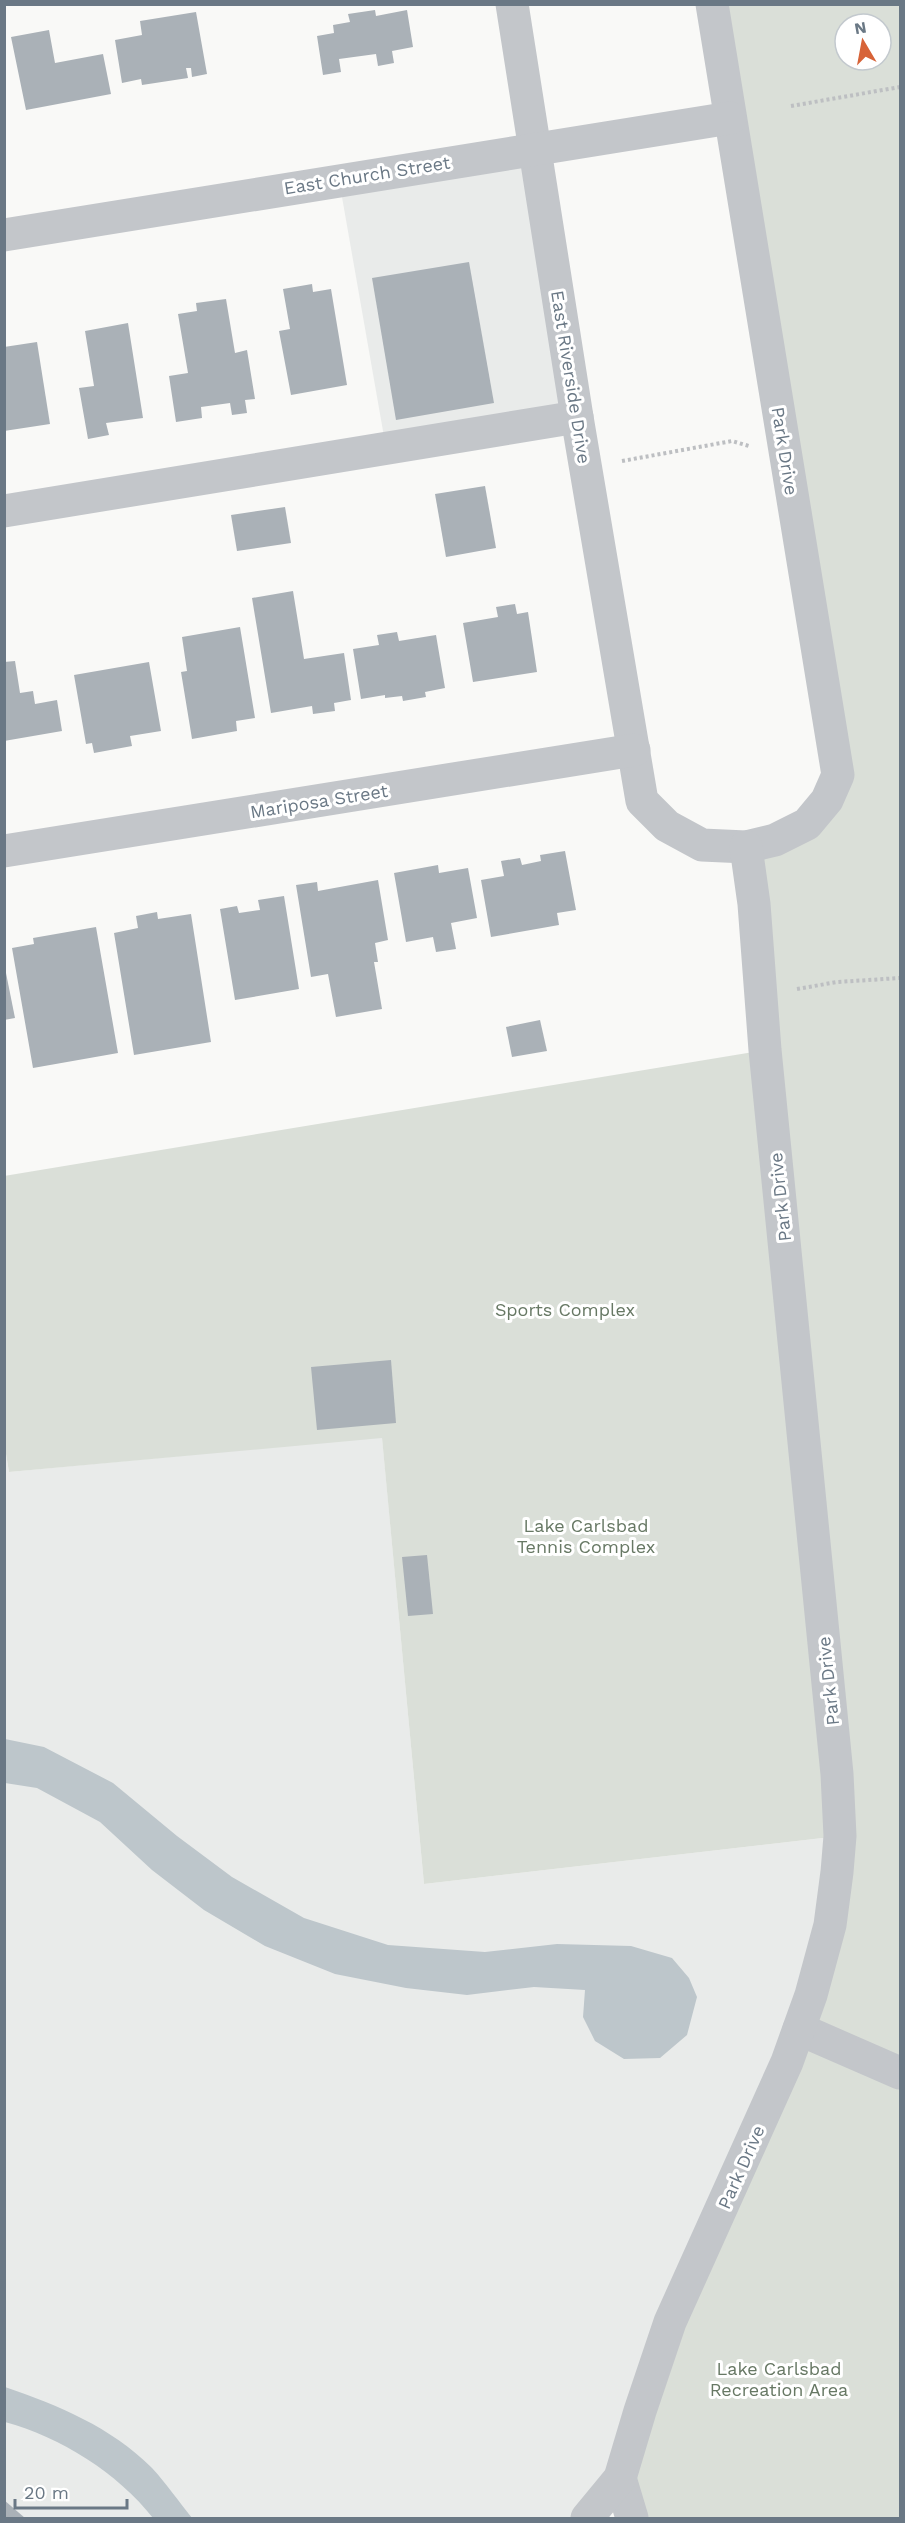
<svg xmlns="http://www.w3.org/2000/svg" width="905" height="2523" viewBox="0 0 905 2523" font-family="'Work Sans',sans-serif">
	<style>
		.built { fill: #e9ebea }
		.green { fill: #dadfd8; fill-rule: evenodd }
		.water { fill: #bdc6cb }
		.building { fill: #aab1b7 }
		.lines { fill: none; stroke-linecap: round; stroke-linejoin: round }
		.path { stroke: #bdbfc2; stroke-width: 4; stroke-dasharray: 3 3; stroke-linecap: butt }
		.minor { stroke: #c3c6ca; stroke-width: 33 }
		.labels { text-anchor: middle; dominant-baseline: central; stroke-width: 6; stroke-linejoin: round; paint-order: stroke }
		.street-label { font-size: 18px; fill: #6a7885; stroke: #fff }
		.park-label { font-size: 18px; fill: #677864; stroke: #fff }
	</style>
	<rect width="100%" height="100%" fill="#f9f9f7"/>
	<g class="built">
		<polygon points="534,148 577,417 386,448 339,180"/>
		<polygon points="382,1437 424,1884 840,1836 830,1925 587,2518 5,2518 4,1442 9,1472"/>
	</g>
	<path class="green" d="M 712,5 L 900,5 L 900,2518 L 632,2518 L 620,2478 L 787,2062 L 840,1836 L 424,1884 L 382,1438 L 9,1472 L 4,1442 L 4,1176 L 765,1050 L 746,847 L 827,800 ZM 845,24 L 881,24 L 881,60 L 845,60 Z"/>
	<g class="water">
		<polygon points="5,1739 44,1747 113,1783 177,1836 232,1877 304,1918 388,1945 485,1952 557,1944 631,1946 672,1958 689,1978 697,1997 687,2035 660,2058 624,2059 595,2041 583,2017 585,1990 534,1987 467,1995 406,1988 335,1974 265,1946 204,1910 152,1870 100,1822 37,1788 5,1783"/>
		<path d="M 5,2387 C 58,2405 111,2427 152,2468 C 166,2483 179,2502 192,2518 L 153,2518 C 118,2473 60,2437 5,2422 Z"/>
	</g>
	<g class="building">
		<polygon points="375,10 376,16 407,10 413,47 392,51 394,63 378,66 376,54 339,59 341,72 323,75 317,36 334,33 333,25 350,22 348,14"/>
		<polygon points="196,12 207,74 192,77 191,68 186,68 188,78 142,85 141,79 122,83 115,40 142,35 140,21"/>
		<polygon points="49,30 55,63 103,54 111,94 26,110 11,37"/>
		<polygon points="469,262 494,403 396,420 372,278"/>
		<polygon points="312,284 313,292 331,289 347,385 291,395 279,331 290,329 283,289"/>
		<polygon points="226,299 235,353 247,350 255,399 245,400 247,413 232,415 230,403 201,407 202,418 176,422 169,376 188,373 178,314 197,311 196,303"/>
		<polygon points="128,323 143,418 106,423 109,435 88,439 79,388 94,386 85,331"/>
		<polygon points="37,342 50,424 4,431 4,347"/>
		<polygon points="485,486 496,548 446,557 435,494"/>
		<polygon points="285,507 291,543 237,551 231,515"/>
		<polygon points="293,591 304,659 344,653 351,700 334,703 335,711 313,714 312,706 271,713 252,598"/>
		<polygon points="515,604 517,614 528,612 537,672 473,682 463,623 498,617 496,607"/>
		<polygon points="240,627 255,718 236,721 237,731 192,739 181,672 187,671 182,637"/>
		<polygon points="397,632 399,641 436,635 445,688 425,692 426,697 403,701 402,696 385,698 385,695 361,699 353,649 379,645 377,635"/>
		<polygon points="15,661 20,693 33,691 35,704 57,700 62,731 4,741 4,662"/>
		<polygon points="149,662 161,731 130,736 132,746 94,753 92,743 86,744 74,675"/>
		<polygon points="565,851 576,910 557,913 559,925 491,937 481,880 504,876 501,861 520,858 522,865 541,861 540,855"/>
		<polygon points="438,865 439,873 468,868 477,918 451,923 456,949 436,952 433,937 406,942 394,873"/>
		<polygon points="378,880 388,940 375,943 378,962 374,962 382,1009 336,1017 328,974 311,977 296,885 317,882 318,891"/>
		<polygon points="284,896 299,989 235,1000 220,909 237,906 239,913 260,910 258,900"/>
		<polygon points="157,912 158,919 191,914 211,1042 134,1055 114,933 138,928 136,916"/>
		<polygon points="96,927 118,1053 33,1068 12,948 34,944 33,938"/>
		<polygon points="4,963 15,1018 4,1020"/>
		<polygon points="540,1020 547,1051 512,1057 506,1027"/>
		<polygon points="391,1360 396,1423 317,1430 311,1367"/>
		<polygon points="427,1555 433,1614 408,1616 402,1557"/>
		<polygon points="4,2500 25,2518 4,2518"/>
	</g>
	<g class="lines">
		<g class="path">
			<polyline points="791,106 900,87"/>
			<polyline points="622,461 732,441 749,446"/>
			<polyline points="797,989 837,982 900,978"/>
		</g>
		<g class="minor">
			<polyline points="512,4 577,417 642,801 667,826 702,845 746,847 775,840 807,824 827,800 838,775 712,4"/>
			<polyline points="4,235 730,118"/>
			<polyline points="4,511 577,417"/>
			<polyline points="4,851 634,750"/>
			<polyline points="799,2029 900,2073"/>
			<polyline points="620,2478 632,2518"/>
			<polyline points="587,2518 620,2478 640,2411 670,2322 787,2062 811,1995 830,1925 837,1872 840,1836 837,1774 765,1050 754,904 746,847"/>
		</g>
	</g>
	<g class="labels">
		<g class="street-label">
			<text transform="translate(367 175) rotate(-9)">East Church Street</text>
			<text transform="translate(571 377) rotate(81)">East Riverside Drive</text>
			<text transform="translate(785 451) rotate(81)">Park Drive</text>
			<text transform="translate(319 801) rotate(-9)">Mariposa Street</text>
			<text transform="translate(780 1197) rotate(-96)">Park Drive</text>
			<text transform="translate(828 1681) rotate(-96)">Park Drive</text>
			<text transform="translate(741 2167) rotate(-66)">Park Drive</text>
		</g>
		<g class="park-label">
			<text x="565" y="1309">Sports Complex</text>
			<text x="586" y="1525">Lake Carlsbad<tspan x="586" dy="21">Tennis Complex</tspan></text>
			<text x="779" y="2368">Lake Carlsbad<tspan x="779" dy="21">Recreation Area</tspan></text>
		</g>
	</g>
	<rect width="905" height="2523" fill="none" stroke="#6a7885" stroke-width="12"/>
	<g transform="translate(863 42) rotate(350)"><circle r="28" fill="#ffffff" stroke="#c3c9ce" stroke-width="1.5"/>
	<path d="M0-4.5L10 22L0 15L-10 22Z" fill="#d76338"/>
	<text y="-9" font-size="16" font-weight="bold" text-anchor="middle" fill="#6a7885">N</text>
	</g>
	<path d="M15 2499v9h112v-9" fill="none" stroke="#6a7885" stroke-width="3"/>
	<text x="24" y="2499" font-size="18" fill="#6a7885" stroke="#ffffff" stroke-width="4.5" paint-order="stroke">20 m</text>
</svg>
